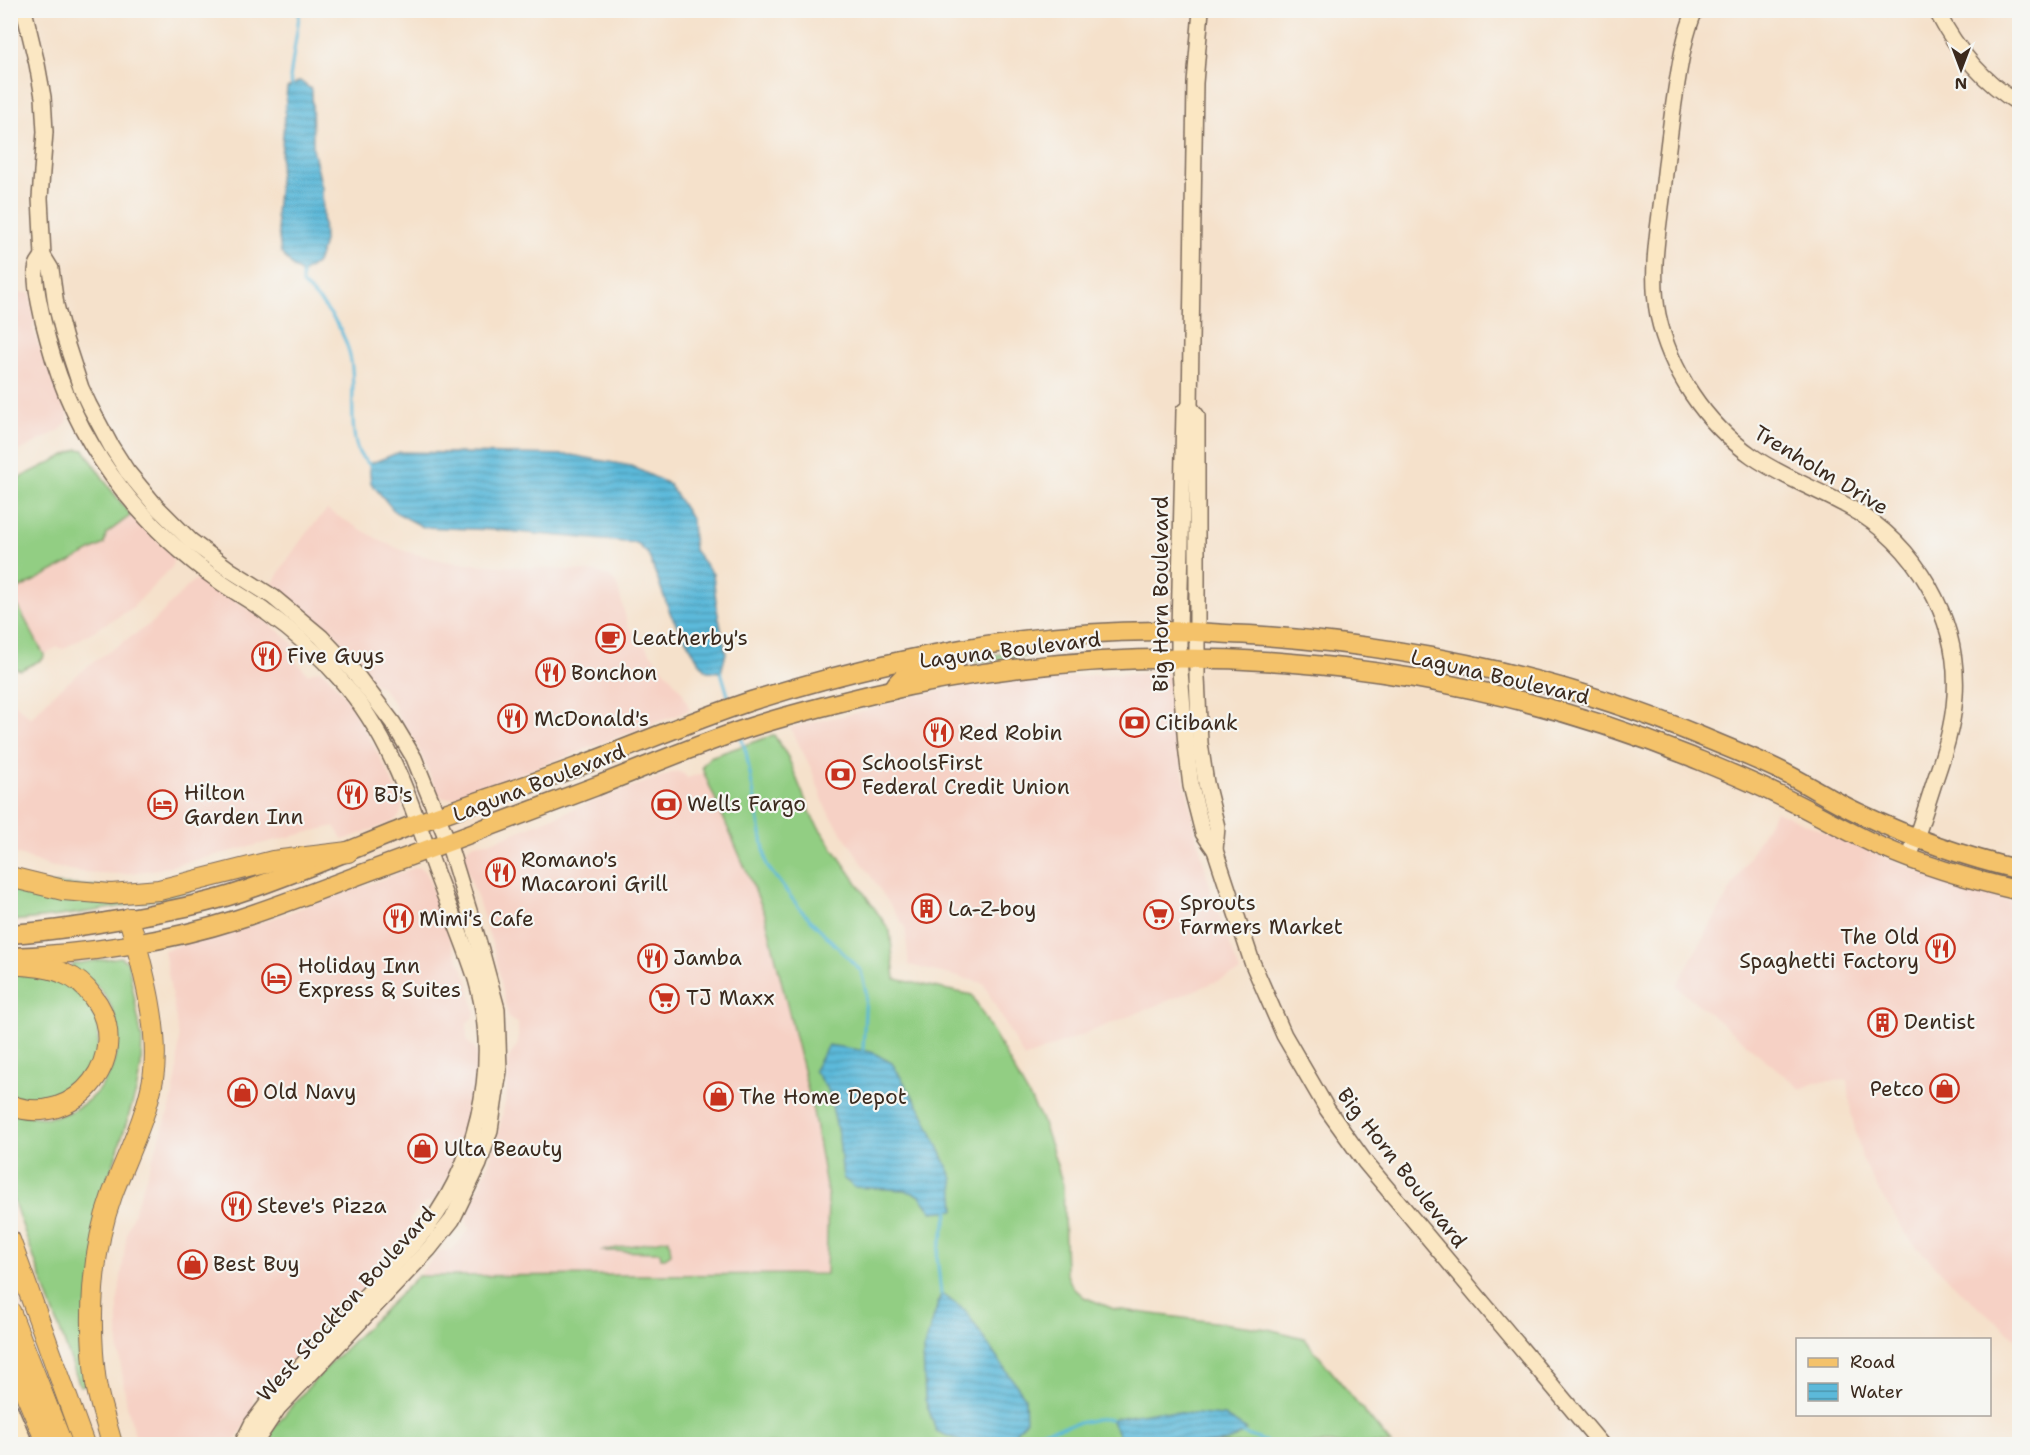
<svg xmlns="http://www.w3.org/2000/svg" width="2030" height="1455" viewBox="0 0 2030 1455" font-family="'Shantell Sans',sans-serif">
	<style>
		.built { fill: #f6d1c5 }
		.grass { fill: #92ce83; stroke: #667c50; stroke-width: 1.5 }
		.water { fill: url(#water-rules); stroke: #4c727c; stroke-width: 1.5 }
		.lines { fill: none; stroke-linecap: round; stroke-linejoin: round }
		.stream { stroke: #5cb9da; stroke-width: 3 }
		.secondary-casing { stroke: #7c6a5b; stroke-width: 18 }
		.primary-casing { stroke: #7c6a5b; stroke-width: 21 }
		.highway-casing { stroke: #7c6a5b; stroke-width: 22 }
		.secondary { stroke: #fbe7c3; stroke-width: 15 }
		.primary { stroke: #f4c26a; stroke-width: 18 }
		.highway { stroke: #f4c26a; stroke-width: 20 }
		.labels { text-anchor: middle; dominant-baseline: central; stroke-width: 4.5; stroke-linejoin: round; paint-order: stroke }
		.street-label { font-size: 21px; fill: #3b2a1e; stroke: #f6f6f2 }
		.poi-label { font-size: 21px; fill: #3b2a1e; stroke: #f6f6f2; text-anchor: start }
	</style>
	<defs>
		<pattern id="water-rules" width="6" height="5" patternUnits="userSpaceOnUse" patternTransform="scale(1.5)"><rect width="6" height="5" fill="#5cb9da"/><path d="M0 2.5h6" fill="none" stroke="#4d97b0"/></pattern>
	</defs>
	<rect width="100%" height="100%" fill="#f6f6f2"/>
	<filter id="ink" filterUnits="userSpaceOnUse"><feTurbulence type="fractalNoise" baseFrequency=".0167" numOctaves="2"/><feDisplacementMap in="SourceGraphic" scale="12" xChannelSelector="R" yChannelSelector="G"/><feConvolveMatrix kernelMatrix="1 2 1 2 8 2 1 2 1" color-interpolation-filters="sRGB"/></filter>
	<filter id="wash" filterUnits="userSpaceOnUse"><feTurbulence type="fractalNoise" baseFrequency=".008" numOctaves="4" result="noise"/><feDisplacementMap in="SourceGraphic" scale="24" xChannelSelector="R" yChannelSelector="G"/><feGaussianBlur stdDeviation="1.35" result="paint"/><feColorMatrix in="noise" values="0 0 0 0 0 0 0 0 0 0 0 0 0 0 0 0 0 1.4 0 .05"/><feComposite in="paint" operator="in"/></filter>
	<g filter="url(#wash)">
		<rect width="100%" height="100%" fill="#f5e1cb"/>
		<g class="built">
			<polygon points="11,293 30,293 35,323 33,327 38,344 42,349 68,416 67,422 60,430 11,455"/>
			<polygon points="327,510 383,542 404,551 444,561 470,564 597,572 609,576 617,585 628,626 682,691 690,710 491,785 453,798 443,798 437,792 417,745 395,711 396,706 382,687 375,684 341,645 340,639 326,626 320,625 273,588 272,585 283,566 307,532"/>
			<polygon points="131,515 170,553 173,560 172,567 131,609 63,649 57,647 44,655 10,593 103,544 106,534"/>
			<polygon points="198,580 203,580 258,615 292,642 296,650 293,658 308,674 318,670 324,672 342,692 350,703 389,774 402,806 400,815 393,822 343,840 334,826 159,869 122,874 82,872 49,866 11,852 11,700 31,718 51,696 92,663 153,622 193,581"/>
			<polygon points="1158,673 1167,674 1172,681 1182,769 1196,833 1214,902 1240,972 1024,1058 983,983 909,965 905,927 826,809 811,768 790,727 861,712 917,695 973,684 1098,675"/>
			<polygon points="677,771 684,774 687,778 704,773 765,914 813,1111 821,1150 828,1197 826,1274 418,1276 440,1251 452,1250 469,1229 466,1216 483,1178 496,1143 506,1099 509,1057 518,1044 518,1023 511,1020 508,1016 495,953 477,897 465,865 465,853 469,847 474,844 494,841 604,797"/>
			<polygon points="1775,811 1930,876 2005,899 2019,901 2019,1341 1960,1291 1910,1240 1877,1188 1862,1158 1851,1113 1848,1080 1814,1082 1802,1090 1676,986"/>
			<polygon points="417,867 424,870 427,874 452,945 468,981 475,1013 473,1018 467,1022 467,1042 474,1047 478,1057 475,1081 464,1138 439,1196 433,1202 425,1203 409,1220 412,1226 409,1235 321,1336 275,1384 265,1386 253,1398 254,1411 233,1444 137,1444 127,1406 118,1346 118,1300 127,1232 171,1105 177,1074 179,1038 164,950 251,926"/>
		</g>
		<g class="grass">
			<polygon points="78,449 84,450 87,454 109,487 131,515 106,534 104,544 11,593 44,655 43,659 21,670 14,668 11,669 11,482"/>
			<polygon points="1037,648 1037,654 1031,656 971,663 971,661 982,657"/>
			<path d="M 774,735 L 788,757 L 813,819 L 890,931 L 895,979 L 972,995 L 1041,1118 L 1051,1146 L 1063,1185 L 1066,1272 L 1072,1286 L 1084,1297 L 1114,1309 L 1268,1329 L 1304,1338 L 1391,1444 L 264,1444 L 265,1440 C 309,1379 366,1330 418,1276 L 826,1274 L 828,1197 L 813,1111 L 765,914 L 704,773 L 702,766 L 710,757 Z"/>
			<path d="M 11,882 L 193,891 C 133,906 73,916 11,921 Z"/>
			<path d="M 120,957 L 128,962 L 142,1040 L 141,1067 L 136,1092 L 102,1201 L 91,1383 L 80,1386 L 11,1194 L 11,1112 C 23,1114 39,1119 51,1117 C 109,1108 139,1036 100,989 C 92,980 80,975 70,969 L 73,964 Z"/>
			<polygon points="10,974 47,977 62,981 85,998 99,1022 97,1064 69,1095 61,1093 28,1103 11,1095"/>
			<polygon points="669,1239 671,1254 665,1258 661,1258 660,1252 600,1251"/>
		</g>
		<g class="water">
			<polygon points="300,81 312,90 313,149 322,188 324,242 317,263 302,273 294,268 281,253 276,215 287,88"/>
			<polygon points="400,452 571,455 631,466 669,484 692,520 694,550 713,574 717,609 726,653 721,672 707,671 698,660 671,615 648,554 636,543 495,530 423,527 395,512 371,483 369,464"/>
			<polygon points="828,1045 872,1052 892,1063 923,1113 953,1179 955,1210 932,1212 919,1195 904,1190 854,1187 843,1178 839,1139 829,1092 814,1070"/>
			<polygon points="941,1294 965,1310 997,1358 1025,1397 1026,1422 1003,1444 966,1444 936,1431 925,1399 923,1351"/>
			<path d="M 1158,1411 L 1224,1416 L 1247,1430 C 1243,1432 1239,1436 1235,1438 C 1210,1449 1148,1446 1121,1440 L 1111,1419 Z"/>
		</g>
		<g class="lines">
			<g class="stream">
				<polyline points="292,85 290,78 300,10"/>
				<path d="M 302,273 L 302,284 C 324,303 346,330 351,361 C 356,388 348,428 359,453 C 361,457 366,461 369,464"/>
				<polyline points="721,672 730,702"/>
				<polyline points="741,737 746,752 767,866 801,910 861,971 866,992 863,1050"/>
				<polyline points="941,1294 937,1256 949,1210"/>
				<polyline points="1242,1433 1272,1444"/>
				<polyline points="1011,1438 1097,1419 1111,1419"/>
			</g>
		</g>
	</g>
	<g filter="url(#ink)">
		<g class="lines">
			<defs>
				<g id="secondary">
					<polyline points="24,10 37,64 43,97 45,132 40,198 43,256 51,269 56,305 64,336 81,388 89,405 111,446 127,471 155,505 191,541 230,570 273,597 321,637 355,673 393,723 414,758 448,842 481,950 497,1009 499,1071 490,1130 479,1164 452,1220 429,1249 278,1408 254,1444"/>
					<polyline points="1201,10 1195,83 1190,407 1197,416 1197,677 1200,743 1206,783 1217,827 1215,850"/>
					<path d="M 1695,10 C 1685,34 1681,58 1677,83 C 1671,119 1667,155 1663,191 C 1658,231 1650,274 1658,315 C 1670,371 1705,423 1752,456 C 1782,477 1817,489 1849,507 C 1916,544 1960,619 1955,696 C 1953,727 1944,754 1934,783 C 1926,808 1918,833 1909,858"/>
					<path d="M 1936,10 C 1956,49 1982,82 2020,104"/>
					<path d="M 43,256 C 41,259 38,262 37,266 C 32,278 44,326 48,340 C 74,439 135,522 219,581 C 234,592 252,601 267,613 C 294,632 319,654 340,679 C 386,730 409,796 431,859 C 445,899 463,938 476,979 C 502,1067 476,1171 417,1240 L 270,1400 L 252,1424 L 242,1444"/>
					<polyline points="1190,407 1184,411 1179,631 1179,659 1186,745 1191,786 1203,833 1215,850 1252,962 1284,1035 1327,1109 1365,1162 1601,1444"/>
					<polyline points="10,1409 25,1444"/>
				</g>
				<g id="primary">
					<path d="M 893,690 C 903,667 933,667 954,663 L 956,661"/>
					<path d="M 10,934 C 56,931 101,923 146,915 C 177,909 208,903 238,893 C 295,874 350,850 405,828 C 461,806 518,789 574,768 C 633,746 691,721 751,701 C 885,659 1025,630 1165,631 C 1193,631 1221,634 1250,635 C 1404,645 1557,676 1700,736 C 1726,747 1752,757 1777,769 C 1806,783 1832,801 1861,814 C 1911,838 1965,857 2020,870"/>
					<path d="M 10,957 C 82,955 170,941 238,919 C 282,905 324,888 367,872 C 443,844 518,816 594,787 C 646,767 698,744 751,727 C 791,714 832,704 873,694 C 1144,631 1431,652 1689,756 C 1718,768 1748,780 1776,794 C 1811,810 1844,830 1879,846 C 1924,866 1972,880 2020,891"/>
				</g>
				<g id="highway">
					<polyline points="10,877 63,890 111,894 159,890 273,861 348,852"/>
					<path d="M 10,964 C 28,966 49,966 65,974 C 76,978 86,987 93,997 C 136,1053 76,1131 10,1105"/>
					<polyline points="10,1240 84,1444"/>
					<polyline points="10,1311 62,1444"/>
					<polyline points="10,1357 47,1444"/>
					<path d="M 112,1444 C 107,1424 99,1403 96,1383 C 88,1321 91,1253 112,1195 C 126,1157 146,1119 153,1079 C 161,1031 142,965 129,918"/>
				</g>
			</defs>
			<use href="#secondary" class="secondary-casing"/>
			<use href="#primary" class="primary-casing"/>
			<use href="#highway" class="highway-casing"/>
			<use href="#secondary" class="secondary"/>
			<use href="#primary" class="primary"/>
			<use href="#highway" class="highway"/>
		</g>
	</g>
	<defs>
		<symbol id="cafe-ring" viewBox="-11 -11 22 22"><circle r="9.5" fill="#f6f6f2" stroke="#c8321e" stroke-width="1.5"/><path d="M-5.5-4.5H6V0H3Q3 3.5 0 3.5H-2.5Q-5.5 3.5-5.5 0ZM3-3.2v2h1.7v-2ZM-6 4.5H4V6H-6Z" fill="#c8321e"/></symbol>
		<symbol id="restaurant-ring" viewBox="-11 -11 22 22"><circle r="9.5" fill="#f6f6f2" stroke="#c8321e" stroke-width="1.5"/><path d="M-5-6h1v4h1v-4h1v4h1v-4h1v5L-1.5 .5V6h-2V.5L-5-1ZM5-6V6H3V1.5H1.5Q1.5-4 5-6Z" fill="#c8321e"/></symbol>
		<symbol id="bank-ring" viewBox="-11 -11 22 22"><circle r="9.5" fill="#f6f6f2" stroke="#c8321e" stroke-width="1.5"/><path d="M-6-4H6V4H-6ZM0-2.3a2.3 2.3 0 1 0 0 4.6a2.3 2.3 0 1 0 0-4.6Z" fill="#c8321e"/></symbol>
		<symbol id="hotel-ring" viewBox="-11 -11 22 22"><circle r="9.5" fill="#f6f6f2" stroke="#c8321e" stroke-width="1.5"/><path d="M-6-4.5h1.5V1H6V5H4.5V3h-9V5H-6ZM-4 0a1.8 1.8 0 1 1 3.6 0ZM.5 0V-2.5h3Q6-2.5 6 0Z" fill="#c8321e"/></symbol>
		<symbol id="building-ring" viewBox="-11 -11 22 22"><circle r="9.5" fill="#f6f6f2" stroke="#c8321e" stroke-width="1.5"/><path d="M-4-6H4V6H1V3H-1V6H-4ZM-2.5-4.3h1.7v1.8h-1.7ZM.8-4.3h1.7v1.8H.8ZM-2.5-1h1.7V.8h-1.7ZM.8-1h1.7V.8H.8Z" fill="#c8321e"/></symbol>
		<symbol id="supermarket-ring" viewBox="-11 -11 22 22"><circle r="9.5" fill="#f6f6f2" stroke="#c8321e" stroke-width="1.5"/><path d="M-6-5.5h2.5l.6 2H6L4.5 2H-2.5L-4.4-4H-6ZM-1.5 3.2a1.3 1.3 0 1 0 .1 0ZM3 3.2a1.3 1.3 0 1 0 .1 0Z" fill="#c8321e"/></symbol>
		<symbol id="shop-ring" viewBox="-11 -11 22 22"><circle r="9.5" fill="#f6f6f2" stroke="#c8321e" stroke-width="1.5"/><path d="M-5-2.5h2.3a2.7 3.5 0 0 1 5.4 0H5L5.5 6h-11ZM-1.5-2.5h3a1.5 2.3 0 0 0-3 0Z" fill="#c8321e"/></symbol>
	</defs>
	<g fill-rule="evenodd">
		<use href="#cafe-ring" x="594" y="622" width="33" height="33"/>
		<use href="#restaurant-ring" x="250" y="640" width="33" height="33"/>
		<use href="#restaurant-ring" x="534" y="656" width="33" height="33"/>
		<use href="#restaurant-ring" x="496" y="702" width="33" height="33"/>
		<use href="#bank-ring" x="1118" y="706" width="33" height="33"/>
		<use href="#restaurant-ring" x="922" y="716" width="33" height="33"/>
		<use href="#bank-ring" x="824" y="758" width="33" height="33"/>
		<use href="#restaurant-ring" x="336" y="778" width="33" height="33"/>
		<use href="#bank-ring" x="650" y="788" width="33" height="33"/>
		<use href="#hotel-ring" x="146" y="788" width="33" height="33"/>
		<use href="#restaurant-ring" x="484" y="856" width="33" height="33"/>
		<use href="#building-ring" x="910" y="892" width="33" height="33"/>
		<use href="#supermarket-ring" x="1142" y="898" width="33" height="33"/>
		<use href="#restaurant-ring" x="382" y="902" width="33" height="33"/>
		<use href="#restaurant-ring" x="1924" y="932" width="33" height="33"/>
		<use href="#restaurant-ring" x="636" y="942" width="33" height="33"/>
		<use href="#hotel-ring" x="260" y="962" width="33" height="33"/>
		<use href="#supermarket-ring" x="648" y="982" width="33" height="33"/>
		<use href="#building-ring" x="1866" y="1006" width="33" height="33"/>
		<use href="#shop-ring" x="1928" y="1072" width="33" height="33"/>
		<use href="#shop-ring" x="226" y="1076" width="33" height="33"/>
		<use href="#shop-ring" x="702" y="1080" width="33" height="33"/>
		<use href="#shop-ring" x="406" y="1132" width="33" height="33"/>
		<use href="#restaurant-ring" x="220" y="1190" width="33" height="33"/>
		<use href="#shop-ring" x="176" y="1248" width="33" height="33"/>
	</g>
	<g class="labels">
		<g class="street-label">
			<text transform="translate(1821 470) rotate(31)">Trenholm Drive</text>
			<text transform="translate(1161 594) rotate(-90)">Big Horn Boulevard</text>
			<text transform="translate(1010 650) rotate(-7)">Laguna Boulevard</text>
			<text transform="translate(1500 677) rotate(13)">Laguna Boulevard</text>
			<text transform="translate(539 783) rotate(-21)">Laguna Boulevard</text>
			<text transform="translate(1402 1168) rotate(52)">Big Horn Boulevard</text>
			<text transform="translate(346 1304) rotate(-48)">West Stockton Boulevard</text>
		</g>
		<g class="poi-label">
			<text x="632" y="638">Leatherby's</text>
			<text x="287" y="656">Five Guys</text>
			<text x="571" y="673">Bonchon</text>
			<text x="534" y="719">McDonald's</text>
			<text x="1155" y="723">Citibank</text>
			<text x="959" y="733">Red Robin</text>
			<text x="862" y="763">SchoolsFirst<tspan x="862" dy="24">Federal Credit Union</tspan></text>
			<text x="184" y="793">Hilton<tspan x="184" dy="24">Garden Inn</tspan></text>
			<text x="374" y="795">BJ's</text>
			<text x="687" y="804">Wells Fargo</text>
			<text x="521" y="860">Romano's<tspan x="521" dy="24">Macaroni Grill</tspan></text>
			<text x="1180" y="903">Sprouts<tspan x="1180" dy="24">Farmers Market</tspan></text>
			<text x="948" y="909">La-Z-boy</text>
			<text x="419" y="919">Mimi's Cafe</text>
			<text x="1919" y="937" text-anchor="end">The Old<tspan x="1919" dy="24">Spaghetti Factory</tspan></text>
			<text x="673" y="958">Jamba</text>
			<text x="298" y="966">Holiday Inn<tspan x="298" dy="24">Express &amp; Suites</tspan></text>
			<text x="686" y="998">TJ Maxx</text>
			<text x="1904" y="1022">Dentist</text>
			<text x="1924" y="1089" text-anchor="end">Petco</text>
			<text x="263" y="1092">Old Navy</text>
			<text x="739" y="1097">The Home Depot</text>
			<text x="444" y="1149">Ulta Beauty</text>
			<text x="257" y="1206">Steve's Pizza</text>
			<text x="213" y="1264">Best Buy</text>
		</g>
	</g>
	<rect width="2030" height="1455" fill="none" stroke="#f6f6f2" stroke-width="36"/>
	<rect x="1796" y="1338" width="195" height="78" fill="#f6f6f2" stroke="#aba49d" stroke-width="1.5"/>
	<rect x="1808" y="1358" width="30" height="9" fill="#f4c26a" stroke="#aba49d" stroke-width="1.5"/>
	<text x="1850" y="1368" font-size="18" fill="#3b2a1e">Road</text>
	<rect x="1808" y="1383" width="30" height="18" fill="url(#water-rules)" stroke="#aba49d" stroke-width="1.5"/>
	<text x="1850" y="1398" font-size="18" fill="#3b2a1e">Water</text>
	<g transform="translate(1961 69) rotate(180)" stroke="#f6f6f2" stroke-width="4.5" paint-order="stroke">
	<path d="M0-4.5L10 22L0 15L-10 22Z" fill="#3b2a1e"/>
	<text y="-9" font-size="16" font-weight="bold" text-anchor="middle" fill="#3b2a1e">N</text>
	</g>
</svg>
